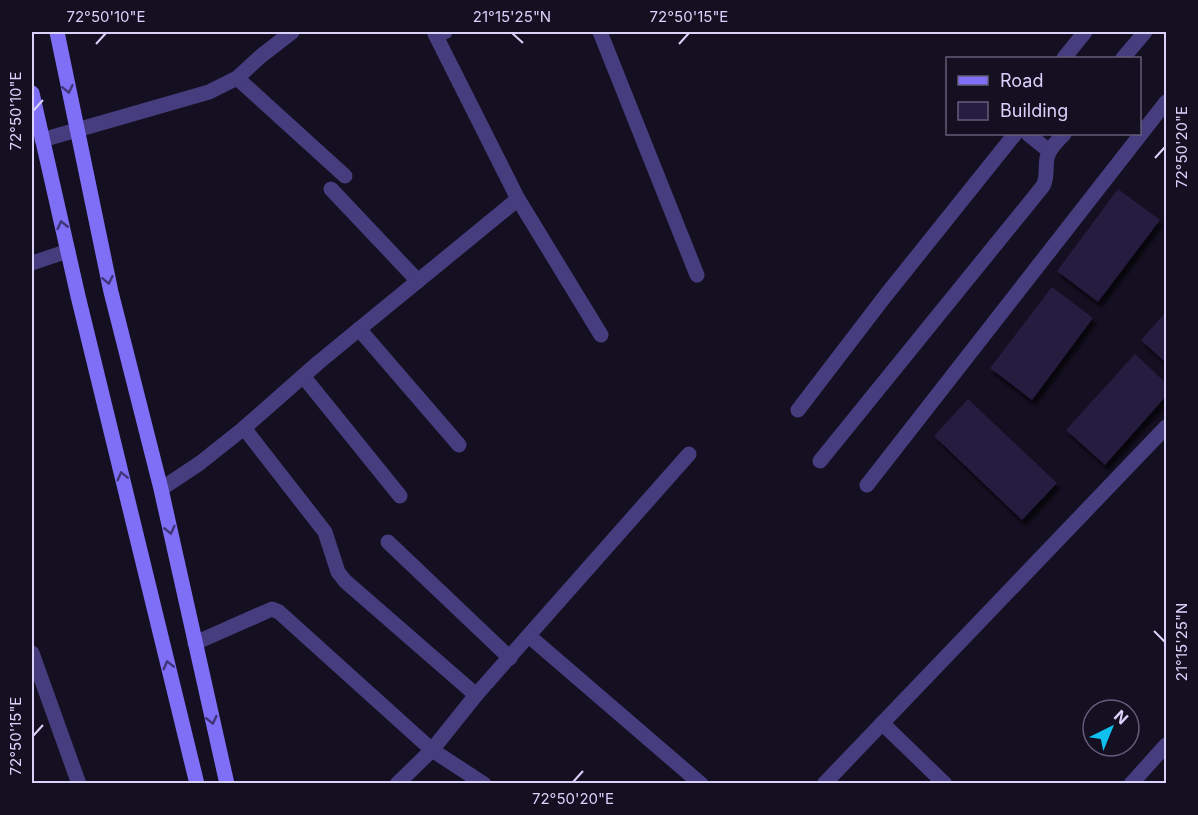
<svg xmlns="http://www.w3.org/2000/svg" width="1198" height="815" viewBox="0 0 1198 815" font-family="Inter,sans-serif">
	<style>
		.building { fill: #271c41; filter: url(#shadow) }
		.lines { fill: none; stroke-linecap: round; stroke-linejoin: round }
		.minor { stroke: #453d7e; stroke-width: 15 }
		.secondary { stroke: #7f6ff7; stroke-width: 15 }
		.oneway { stroke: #3f3577 }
		.ticks { fill: none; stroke: #dbd2fc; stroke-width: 2 }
		.neatline { fill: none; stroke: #dbd2fc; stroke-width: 2 }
		.ticks-label { font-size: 15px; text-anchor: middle; fill: #dbd2fc }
	</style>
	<defs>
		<filter id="shadow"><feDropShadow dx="3.5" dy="6" stdDeviation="1.5" flood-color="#0009"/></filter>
	</defs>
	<rect width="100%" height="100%" fill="#140f21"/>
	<g class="building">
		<polygon points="1118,189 1160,220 1098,302 1057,271"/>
		<polygon points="1052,287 1093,318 1032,400 990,368"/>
		<polygon points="1166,312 1166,363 1141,340"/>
		<polygon points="1135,354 1166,383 1166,396 1105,465 1066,430"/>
		<polygon points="968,399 1057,483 1022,520 934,436"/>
	</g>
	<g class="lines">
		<g class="minor">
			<polyline points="445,32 435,34 518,199 601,335"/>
			<polyline points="600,32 697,275"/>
			<polyline points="1064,58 1085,32"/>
			<polyline points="1123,58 1145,32"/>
			<polyline points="237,78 345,176"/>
			<polyline points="1028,134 1049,151"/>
			<polyline points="42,140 209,92 237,78 261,56 292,32"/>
			<polyline points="331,189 418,281"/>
			<polyline points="32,263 68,251"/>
			<polyline points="359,329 459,445"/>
			<polyline points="303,376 400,496"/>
			<polyline points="798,410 886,295 1015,134"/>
			<polyline points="244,428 325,532 338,572 345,581 476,695"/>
			<path d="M 820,461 L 1043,186 C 1048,177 1045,168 1047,158 C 1049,148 1058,141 1064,134"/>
			<polyline points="867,485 1166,102"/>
			<polyline points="161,489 200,463 244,428 319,362 518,199"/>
			<polyline points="388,542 510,658"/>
			<polyline points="529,636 701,784"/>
			<polyline points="195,643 272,609 279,612 432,750 484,784"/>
			<polyline points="32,653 79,784"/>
			<polyline points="882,723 945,784"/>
			<polyline points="397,784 432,750 476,695 689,454"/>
			<polyline points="824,784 1166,427"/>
			<polyline points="1131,784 1166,745"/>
		</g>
		<g class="secondary">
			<polyline points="57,32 111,292 161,489 227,784"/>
			<polyline points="32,93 78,296 197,784"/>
		</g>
	</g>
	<defs><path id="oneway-chevron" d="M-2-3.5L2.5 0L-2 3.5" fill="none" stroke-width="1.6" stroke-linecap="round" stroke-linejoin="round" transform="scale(1.5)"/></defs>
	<g class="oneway">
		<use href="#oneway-chevron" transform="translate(68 89) rotate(78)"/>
		<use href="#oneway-chevron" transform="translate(62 225) rotate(-103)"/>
		<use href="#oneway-chevron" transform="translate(108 280) rotate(78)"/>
		<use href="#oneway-chevron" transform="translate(122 476) rotate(-104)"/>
		<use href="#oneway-chevron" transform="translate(170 530) rotate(77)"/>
		<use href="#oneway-chevron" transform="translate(168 665) rotate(-104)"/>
		<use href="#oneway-chevron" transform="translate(212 720) rotate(77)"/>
	</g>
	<path class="ticks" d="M 512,33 L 523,43M 96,44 L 106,33M 679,44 L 689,33M 33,111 L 43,100M 1155,158 L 1165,147M 1154,631 L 1165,642M 33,736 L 43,725M 573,782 L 583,771"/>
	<rect width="1198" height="815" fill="none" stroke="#140f21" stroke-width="66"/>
	<rect x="946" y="57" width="195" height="78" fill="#140f21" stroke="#645d79" stroke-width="1.5"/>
	<rect x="958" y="76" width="30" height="9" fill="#7f6ff7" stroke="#645d79" stroke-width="1.5"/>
	<text x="1000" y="87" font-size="18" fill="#dbd2fc">Road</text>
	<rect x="958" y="102" width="30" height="18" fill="#271c41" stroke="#645d79" stroke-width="1.5"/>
	<text x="1000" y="117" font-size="18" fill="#dbd2fc">Building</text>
	<g transform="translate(1111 728) rotate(43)"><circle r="28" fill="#140f21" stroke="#645d79" stroke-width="1.5"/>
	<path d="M0-4.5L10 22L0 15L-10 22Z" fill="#0ec0ed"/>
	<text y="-9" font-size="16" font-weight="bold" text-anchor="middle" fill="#dbd2fc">N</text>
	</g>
	<rect x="33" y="33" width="1132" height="749" class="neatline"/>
	<g class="ticks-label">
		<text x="106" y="22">72°50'10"E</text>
		<text x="512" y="22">21°15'25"N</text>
		<text x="689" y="22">72°50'15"E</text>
		<text transform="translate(16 111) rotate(-90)" y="5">72°50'10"E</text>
		<text transform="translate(1182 147) rotate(-90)" y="5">72°50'20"E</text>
		<text transform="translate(1182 642) rotate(-90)" y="5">21°15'25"N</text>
		<text transform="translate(16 736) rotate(-90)" y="5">72°50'15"E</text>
		<text x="573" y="804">72°50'20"E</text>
	</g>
</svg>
